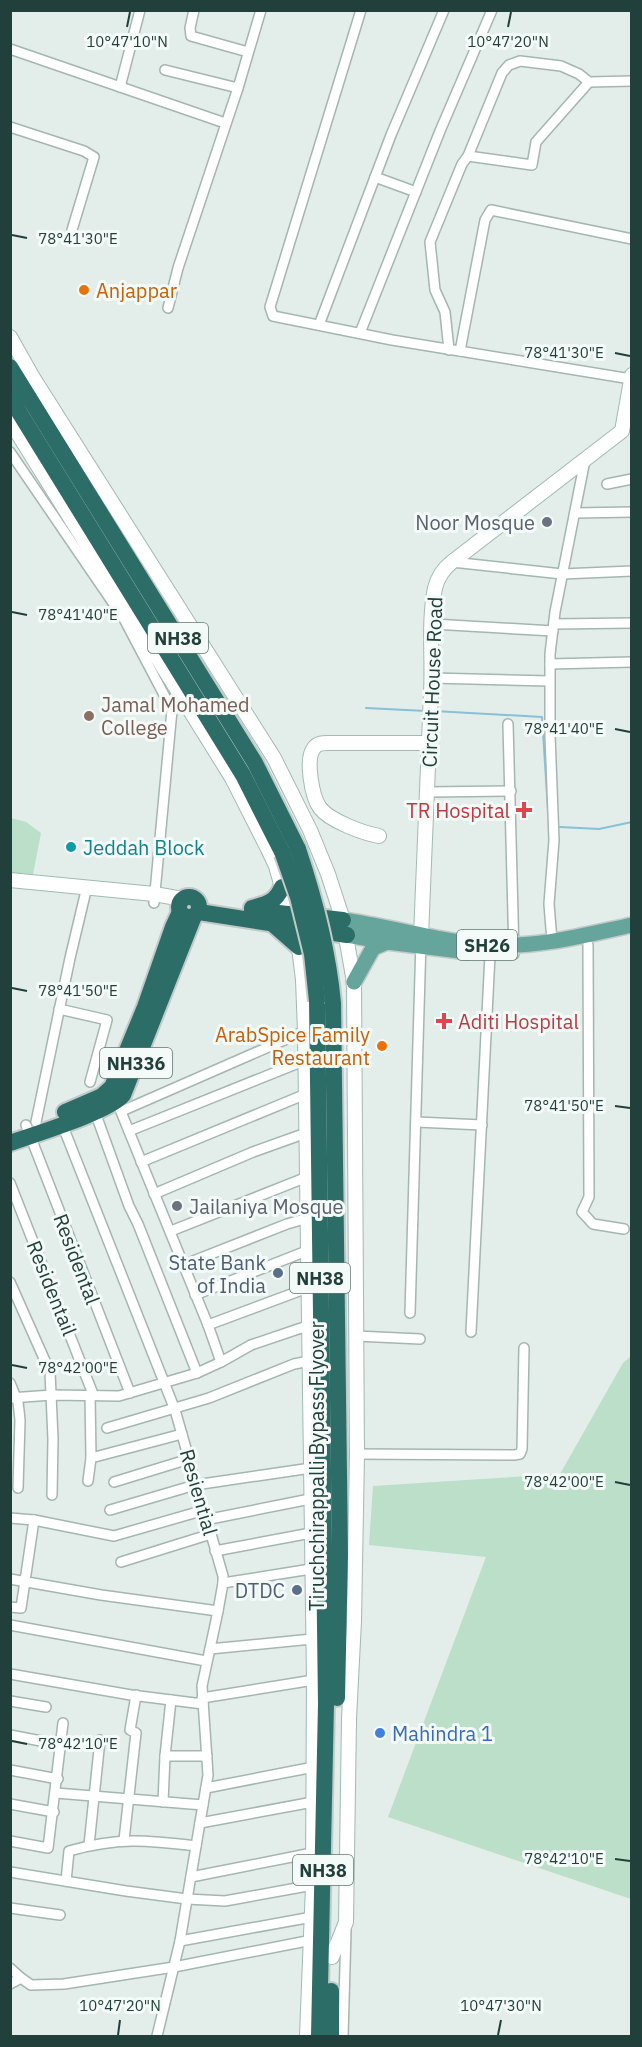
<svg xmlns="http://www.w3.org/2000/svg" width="642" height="2047" viewBox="0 0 642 2047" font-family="'IBM Plex Sans',sans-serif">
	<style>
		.green { fill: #bbdfc9 }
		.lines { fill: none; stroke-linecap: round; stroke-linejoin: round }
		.stream { stroke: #89c0d4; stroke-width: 2 }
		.street-casing { stroke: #a5b6b2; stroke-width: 12 }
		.secondary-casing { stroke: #a1bab4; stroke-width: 16 }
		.primary-casing { stroke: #c1cac8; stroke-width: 18 }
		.highway-casing { stroke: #c1cac8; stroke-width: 20 }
		.street { stroke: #fff; stroke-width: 9 }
		.secondary { stroke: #fff; stroke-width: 14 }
		.primary { stroke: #66a59c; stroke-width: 15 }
		.highway { stroke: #2c6d67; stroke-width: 16 }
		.highway-bridge-casing { stroke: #c1cac8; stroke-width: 20; stroke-linecap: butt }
		.highway-bridge { stroke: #2c6d67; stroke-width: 16 }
		.ticks { fill: none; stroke: #22403b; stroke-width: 2 }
		.food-dot { fill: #e8710a; stroke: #f4faf7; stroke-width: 2 }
		.worship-dot { fill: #6b7280; stroke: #f4faf7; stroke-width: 2 }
		.education-dot { fill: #8d6e63; stroke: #f4faf7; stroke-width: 2 }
		.health-dot { fill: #e0444e; stroke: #f4faf7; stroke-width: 2 }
		.culture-dot { fill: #0f9aa8; stroke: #f4faf7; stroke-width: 2 }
		.service-dot { fill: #5c6f8a; stroke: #f4faf7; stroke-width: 2 }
		.shop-dot { fill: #3f7fe0; stroke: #f4faf7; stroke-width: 2 }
		.labels { text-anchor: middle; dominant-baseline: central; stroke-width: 6; stroke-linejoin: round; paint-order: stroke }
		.shield { fill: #f4faf7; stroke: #617873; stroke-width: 1.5 }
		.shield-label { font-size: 18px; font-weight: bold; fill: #22403b }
		.food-label { font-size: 20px; fill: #c56008; stroke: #f4faf7; text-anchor: start }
		.worship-label { font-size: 20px; fill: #5b616d; stroke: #f4faf7; text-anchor: end }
		.street-label { font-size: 20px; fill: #22403b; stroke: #f4faf7 }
		.education-label { font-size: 20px; fill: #785e54; stroke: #f4faf7; text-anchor: start }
		.health-label { font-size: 20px; fill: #be3a42; stroke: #f4faf7; text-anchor: end }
		.culture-label { font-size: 20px; fill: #0d838f; stroke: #f4faf7; text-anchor: start }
		.service-label { font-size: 20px; fill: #4e5e75; stroke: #f4faf7; text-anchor: end }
		.shop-label { font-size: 20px; fill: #366cbe; stroke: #f4faf7; text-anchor: start }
		.ticks-label { font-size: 15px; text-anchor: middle; fill: #22403b; stroke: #f4faf7; stroke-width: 6; stroke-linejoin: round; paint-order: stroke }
	</style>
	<rect width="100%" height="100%" fill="#e3edea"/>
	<g class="green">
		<polygon points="11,818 26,822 41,833 33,874 11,873"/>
		<polygon points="631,1356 631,1899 388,1817 486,1557 369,1545 373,1486 560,1474 623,1363"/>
	</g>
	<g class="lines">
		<g class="stream">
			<polyline points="366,708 426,711"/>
			<polyline points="434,711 542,717 548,810"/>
			<polyline points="560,827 599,829 632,822"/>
		</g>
		<defs>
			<g id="street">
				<polyline points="194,10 190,28 191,36 248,52"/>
				<polyline points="361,10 270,307 273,316 392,340 631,379"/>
				<polyline points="10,49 225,123"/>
				<polyline points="165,70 238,88"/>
				<polyline points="120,87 140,10"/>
				<polyline points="10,127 84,151 94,157 72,230"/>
				<polyline points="468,156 502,73 509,65 520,61 561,66 579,74 589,82 632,81"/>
				<polyline points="375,177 416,192"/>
				<polyline points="168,308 178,268 238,88 261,10"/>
				<polyline points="319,325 391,135 444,10"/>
				<polyline points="360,333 440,131 492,10"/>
				<polyline points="449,350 445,312 435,290 430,242 462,164 468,156 532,165 536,142 589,82"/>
				<polyline points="460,351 485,220 491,210 632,239"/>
				<polyline points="10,452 124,619 172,710 154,903"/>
				<polyline points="607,484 632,479"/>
				<polyline points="575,513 632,512"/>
				<polyline points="452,562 562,574 632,571"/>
				<polyline points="433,624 553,631"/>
				<polyline points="554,624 632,623"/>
				<polyline points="550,664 632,662"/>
				<polyline points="432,678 549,681"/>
				<polyline points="508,724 514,954"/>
				<polyline points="427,792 511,791"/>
				<polyline points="552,941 549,904 554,840 550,735 550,654 555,612 585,460"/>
				<polyline points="588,945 589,1197 582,1212 593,1224 624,1229"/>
				<polyline points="59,1009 107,1020 90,1082"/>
				<polyline points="117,1102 208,1325 310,1287"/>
				<polyline points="122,1111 305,1031"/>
				<polyline points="95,1112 129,1206 138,1224 197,1373"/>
				<polyline points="36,1122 70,958 85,895"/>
				<polyline points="417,1122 482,1125"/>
				<polyline points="62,1124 175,1410 189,1459 201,1511 211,1534 223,1576 223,1583 218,1611 202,1686 208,1775 180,1941 157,2036"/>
				<polyline points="26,1125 130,1393"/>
				<polyline points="129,1131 306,1060"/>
				<polyline points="141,1162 306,1094"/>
				<polyline points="10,1183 93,1394"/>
				<polyline points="154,1194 253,1152 306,1133"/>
				<polyline points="171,1231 307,1177"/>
				<polyline points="183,1265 287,1224 308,1218"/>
				<polyline points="10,1282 50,1372 53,1439 52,1495"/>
				<polyline points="195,1295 309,1250"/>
				<polyline points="410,1313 421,941"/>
				<polyline points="208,1325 221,1362"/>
				<polyline points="471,1332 490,955"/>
				<polyline points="356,1336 420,1339"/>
				<polyline points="10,1383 18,1402 20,1420 18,1488"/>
				<polyline points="10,1398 52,1395 119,1396 197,1373 221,1362 251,1345 310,1325"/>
				<polyline points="107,1428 209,1398 294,1364 310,1361"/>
				<polyline points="357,1454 514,1455 520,1454 522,1449 524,1348"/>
				<polyline points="91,1458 182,1434"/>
				<polyline points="88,1481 91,1458 90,1394"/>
				<polyline points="114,1482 189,1459"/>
				<polyline points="110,1510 195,1485 311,1468"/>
				<polyline points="10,1518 34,1520 114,1536 201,1511"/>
				<polyline points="205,1520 310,1499"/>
				<polyline points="215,1551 311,1533"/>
				<polyline points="121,1562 211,1534"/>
				<polyline points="10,1579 101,1595 218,1611"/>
				<polyline points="223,1583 311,1569"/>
				<polyline points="10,1607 21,1608 34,1520"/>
				<polyline points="10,1625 206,1661"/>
				<polyline points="210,1649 312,1639"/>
				<polyline points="10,1674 131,1695 203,1704"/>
				<polyline points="202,1698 314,1680"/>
				<polyline points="10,1701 46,1707"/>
				<polyline points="10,1735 41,1741"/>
				<polyline points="165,1756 207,1756"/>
				<polyline points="10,1770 58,1779"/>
				<polyline points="206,1788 314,1767"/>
				<polyline points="56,1793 203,1805"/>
				<polyline points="163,1802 165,1756 171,1700"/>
				<polyline points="10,1804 54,1812"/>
				<polyline points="200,1823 313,1802"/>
				<polyline points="124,1840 136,1733 130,1730 136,1695"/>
				<polyline points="10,1841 48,1848 63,1723"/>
				<polyline points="89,1845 100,1740"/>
				<polyline points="10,1872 126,1891 187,1899 225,1901 313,1885"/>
				<polyline points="191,1877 312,1853"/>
				<path d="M 66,1881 L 69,1851 C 118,1837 146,1840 196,1846"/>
				<polyline points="10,1908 60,1915"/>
				<polyline points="180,1941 312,1917"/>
				<polyline points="10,1968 21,1978"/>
				<polyline points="10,1984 21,1978 31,1985 64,1984 174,1967 312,1940"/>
				<polyline points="343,2036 346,1931"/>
			</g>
			<g id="secondary">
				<polyline points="10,337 32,376 274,758 310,830 328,874 343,920 354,982 357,1454 354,1621 349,1719 346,1922 332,1957"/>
				<polyline points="10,421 232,778 268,849 276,866 299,947 303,980 305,1031 314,1680 313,1885 307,2036"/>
				<path d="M 379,836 C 363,833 330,821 320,808 C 312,797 305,759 314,748 C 318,742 325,743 331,743 L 429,743"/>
				<polyline points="10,880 154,894 183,899"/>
				<path d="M 421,936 C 425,855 428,774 431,693 C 433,659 428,622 435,588 C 438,576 443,569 452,562 L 622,431 L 632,375"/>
			</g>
			<g id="primary">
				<path d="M 343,920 C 392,927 440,942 490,945 C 537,948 585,935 632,925"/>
				<polyline points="347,935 387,942 468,952"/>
				<polyline points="354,982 373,948 387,942"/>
			</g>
			<g id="highway">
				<polyline points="10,367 255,763 298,849"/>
				<polyline points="10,393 19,412 243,775 283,854"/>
				<circle cx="189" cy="907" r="10"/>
				<path d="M 252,908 C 267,904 276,902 282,887"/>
				<polyline points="252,910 343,920"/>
				<polyline points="199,912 347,935"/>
				<polyline points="275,926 299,947"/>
				<polyline points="317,1001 326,1704 319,2036"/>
				<polyline points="333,1003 340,1553 337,1698"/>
				<polyline points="65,1112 102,1096 112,1087 145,1007 173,927 180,912"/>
				<path d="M 10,1143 C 35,1134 109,1112 123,1095 L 194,916"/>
				<polyline points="331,2036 331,1991"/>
			</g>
		</defs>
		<use href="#street" class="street-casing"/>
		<use href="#secondary" class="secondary-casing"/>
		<use href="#primary" class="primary-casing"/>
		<use href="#highway" class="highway-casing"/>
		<use href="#street" class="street"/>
		<use href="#secondary" class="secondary"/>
		<use href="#primary" class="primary"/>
		<use href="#highway" class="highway"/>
		<defs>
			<g id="highway-bridge">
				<path d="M 298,849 C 315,900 328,949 333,1003"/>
				<polyline points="283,854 298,897 312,954 317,1001"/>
			</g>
		</defs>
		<use href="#highway-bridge" class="highway-bridge-casing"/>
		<use href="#highway-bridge" class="highway-bridge"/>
	</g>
	<path class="ticks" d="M 127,27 L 130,12M 508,27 L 511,12M 12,235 L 27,238M 615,353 L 630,356M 12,612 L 27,615M 615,729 L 630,732M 12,988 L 27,991M 615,1106 L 630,1108M 12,1365 L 27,1368M 615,1482 L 630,1485M 12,1741 L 27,1744M 615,1859 L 630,1861M 118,2035 L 120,2020M 498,2035 L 501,2020"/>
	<g class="food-dot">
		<circle cx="84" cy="290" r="6"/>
		<circle cx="382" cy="1046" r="6"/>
	</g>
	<g class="worship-dot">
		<circle cx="547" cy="522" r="6"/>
		<circle cx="177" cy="1206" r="6"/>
	</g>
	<circle class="education-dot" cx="89" cy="716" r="6"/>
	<g class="health-dot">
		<path d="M521 801h6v6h6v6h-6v6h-6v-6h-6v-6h6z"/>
		<path d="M441 1012h6v6h6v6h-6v6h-6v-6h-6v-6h6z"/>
	</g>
	<circle class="culture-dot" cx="71" cy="847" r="6"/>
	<g class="service-dot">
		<circle cx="278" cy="1273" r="6"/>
		<circle cx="297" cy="1590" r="6"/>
	</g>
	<circle class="shop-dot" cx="380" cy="1733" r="6"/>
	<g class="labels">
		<g class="shield">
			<rect x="148" y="623" width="60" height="30" rx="4.5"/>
			<rect x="457" y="930" width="60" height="30" rx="4.5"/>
			<rect x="100" y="1048" width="72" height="30" rx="4.5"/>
			<rect x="290" y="1263" width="60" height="30" rx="4.5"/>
			<rect x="293" y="1855" width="60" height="30" rx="4.5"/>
		</g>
		<g class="shield-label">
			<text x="178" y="638">NH38</text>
			<text x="487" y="945">SH26</text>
			<text x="136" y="1063">NH336</text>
			<text x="320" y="1278">NH38</text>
			<text x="323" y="1870">NH38</text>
		</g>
		<g class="food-label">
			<text x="96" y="290">Anjappar</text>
			<text x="370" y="1034" text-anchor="end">ArabSpice Family<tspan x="370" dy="23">Restaurant</tspan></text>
		</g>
		<g class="worship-label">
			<text x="535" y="522">Noor Mosque</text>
			<text x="189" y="1206" text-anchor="start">Jailaniya Mosque</text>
		</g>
		<g class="street-label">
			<text transform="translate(432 682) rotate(-88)">Circuit House Road</text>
			<text transform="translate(77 1259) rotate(69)">Residental</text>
			<text transform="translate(52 1288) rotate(68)">Residentail</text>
			<text transform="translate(316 1466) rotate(-90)">Tiruchchirappalli Bypass Flyover</text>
			<text transform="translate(199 1492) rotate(74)">Resiential</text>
		</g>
		<g class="education-label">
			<text x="101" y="704">Jamal Mohamed<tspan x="101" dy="23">College</tspan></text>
		</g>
		<g class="health-label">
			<text x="510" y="810">TR Hospital</text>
			<text x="458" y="1021" text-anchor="start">Aditi Hospital</text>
		</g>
		<g class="culture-label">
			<text x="83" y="847">Jeddah Block</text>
		</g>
		<g class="service-label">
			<text x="266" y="1262">State Bank<tspan x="266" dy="23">of India</tspan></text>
			<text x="285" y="1590">DTDC</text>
		</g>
		<g class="shop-label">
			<text x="392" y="1733">Mahindra 1</text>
		</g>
	</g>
	<g class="ticks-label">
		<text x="127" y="47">10°47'10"N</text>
		<text x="508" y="47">10°47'20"N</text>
		<text x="78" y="244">78°41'30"E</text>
		<text x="564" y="358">78°41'30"E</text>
		<text x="78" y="620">78°41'40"E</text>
		<text x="564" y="734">78°41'40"E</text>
		<text x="78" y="996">78°41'50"E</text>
		<text x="564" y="1111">78°41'50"E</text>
		<text x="78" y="1373">78°42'00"E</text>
		<text x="564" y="1487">78°42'00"E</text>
		<text x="78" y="1749">78°42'10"E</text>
		<text x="564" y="1864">78°42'10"E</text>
		<text x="120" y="2011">10°47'20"N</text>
		<text x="501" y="2011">10°47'30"N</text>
	</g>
	<rect width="642" height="2047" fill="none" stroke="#22403b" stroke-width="24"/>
</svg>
